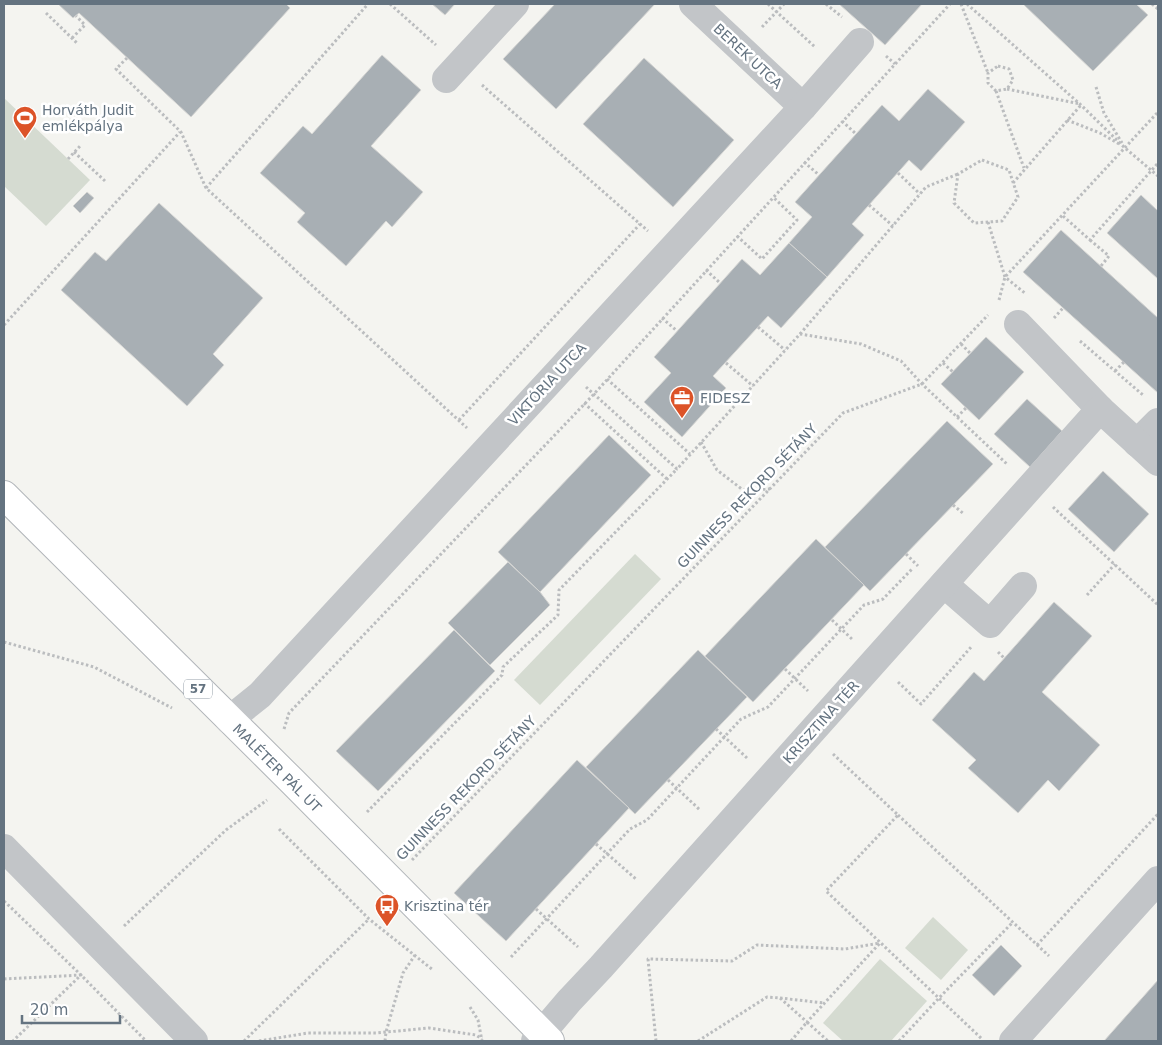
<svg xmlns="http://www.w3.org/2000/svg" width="1162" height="1045" viewBox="0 0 1162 1045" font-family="'DejaVu Sans',sans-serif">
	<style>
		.green { fill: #d5dbd1 }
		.building { fill: #a8afb4; stroke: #d5d5d3 }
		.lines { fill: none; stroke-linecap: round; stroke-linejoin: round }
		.major-casing { stroke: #b2b6ba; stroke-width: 30 }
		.path { stroke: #bbbdbf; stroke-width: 3; stroke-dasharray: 2.5 2.5; stroke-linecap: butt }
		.minor { stroke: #c2c5c8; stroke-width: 28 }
		.major { stroke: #fff; stroke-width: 28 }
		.labels { text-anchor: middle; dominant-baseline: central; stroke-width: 5; stroke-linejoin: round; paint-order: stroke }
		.shield { fill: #fff; stroke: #929da6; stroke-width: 1 }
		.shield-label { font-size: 12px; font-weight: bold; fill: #647380 }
		.street-label { font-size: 14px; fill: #647380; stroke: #fff }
		.poi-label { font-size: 14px; fill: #647380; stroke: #fff; text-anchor: start }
	</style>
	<rect width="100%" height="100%" fill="#f4f4f0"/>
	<g class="green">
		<polygon points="4,98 90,180 46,226 4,186"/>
		<polygon points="635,554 661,579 540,705 514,680"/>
		<polygon points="933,917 968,950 941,980 905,948"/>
		<polygon points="880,959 927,1001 891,1041 843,1041 823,1023"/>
	</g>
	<g class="building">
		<polygon points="58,4 286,4 290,8 191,117 79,13 73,18"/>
		<polygon points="432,4 455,4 445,15"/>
		<polygon points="555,4 655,4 556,109 503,59"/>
		<polygon points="839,4 922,4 885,45"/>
		<polygon points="1023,4 1136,4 1148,15 1093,71"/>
		<polygon points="382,55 421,90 371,146 423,192 392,227 386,221 346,266 297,222 305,213 260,173 303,126 312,134"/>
		<polygon points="644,58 734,140 673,207 583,124"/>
		<polygon points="928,89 965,122 921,171 909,160 852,224 864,235 827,277 789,243 812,217 795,202 882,105 899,121"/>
		<polygon points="87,192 94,198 80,213 73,206"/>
		<polygon points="1141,195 1158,211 1158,279 1107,233"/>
		<polygon points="159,203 263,298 213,354 224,365 187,406 61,290 95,252 106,261"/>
		<polygon points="1061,230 1158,318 1158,393 1023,272"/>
		<polygon points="789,243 827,277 781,328 768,316 713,376 726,388 682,437 644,402 671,373 654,357 742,259 760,275"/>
		<polygon points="986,337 1024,372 979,420 941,384"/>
		<polygon points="1027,399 1062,431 1030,467 994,434"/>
		<polygon points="947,421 993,464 870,591 825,547"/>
		<polygon points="609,435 651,475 540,592 498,552"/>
		<polygon points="1103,471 1149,514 1114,552 1068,509"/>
		<polygon points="816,539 864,585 753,702 705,656"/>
		<polygon points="508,562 540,592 550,605 490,665 448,623"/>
		<polygon points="1054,602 1092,636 1042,692 1100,745 1059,791 1048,780 1018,813 968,768 976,760 932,720 974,672 984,681"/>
		<polygon points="454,630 495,671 378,791 336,751"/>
		<polygon points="698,650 747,697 635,814 586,767"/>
		<polygon points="577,760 629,808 506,941 454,893"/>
		<polygon points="1001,945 1022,966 994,996 972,975"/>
		<polygon points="1158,980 1158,1041 1104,1041"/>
	</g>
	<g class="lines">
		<defs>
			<polyline id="major" points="4,495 292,781 550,1041"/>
		</defs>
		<use href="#major" class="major-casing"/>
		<g class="path">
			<polyline points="390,4 436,45"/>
			<polyline points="768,4 815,47"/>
			<polyline points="826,4 842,17"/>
			<polyline points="961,4 988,73"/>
			<polyline points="967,4 1081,105 1125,148 1158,176"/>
			<polyline points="1152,4 1158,9"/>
			<polyline points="46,13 78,44"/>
			<polyline points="762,27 784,4"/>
			<polyline points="72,38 85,25 76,16"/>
			<polyline points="886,56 895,64"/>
			<polyline points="127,58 116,69 181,132 206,188 467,428"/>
			<polygon points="998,66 1009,69 1013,80 1007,89 996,91 988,83 988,73"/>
			<polyline points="482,85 648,231"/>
			<polyline points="1096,87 1104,113 1122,143"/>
			<polyline points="1007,89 1080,104"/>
			<polyline points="996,91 1024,168"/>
			<polyline points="1067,120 1100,133 1121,145"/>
			<polyline points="842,121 856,134"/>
			<polyline points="74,152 105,181"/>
			<polyline points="68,159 81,145"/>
			<polygon points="982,160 1009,170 1018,197 1002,221 974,223 954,203 958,174"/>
			<polyline points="804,162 819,175"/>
			<polyline points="898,173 920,194"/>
			<polyline points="1013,183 1081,105"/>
			<polyline points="206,188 368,4"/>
			<polyline points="869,205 893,226"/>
			<polyline points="1063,216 1090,240 1158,163"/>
			<polyline points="988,222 1005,277 1026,294"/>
			<polyline points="737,236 762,259 797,220 773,197"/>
			<polyline points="1090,240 1109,256 1101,266"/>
			<polyline points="706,270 720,283"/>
			<polyline points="999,300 1005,277 1158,112"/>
			<polyline points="662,318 677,331"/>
			<polyline points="1054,318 1063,308"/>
			<polyline points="4,325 180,132"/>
			<polyline points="758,327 785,350"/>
			<polyline points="800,334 926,187 958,174"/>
			<polyline points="1080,341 1143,395"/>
			<polyline points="961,344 970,353"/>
			<polyline points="726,363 753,386"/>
			<polyline points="943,363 953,372"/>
			<polyline points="1115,371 1124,362"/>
			<polyline points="607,379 690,454"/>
			<polyline points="586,387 677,469 800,334 861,344 901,361 922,384 1008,465"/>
			<polyline points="584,403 667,479"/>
			<polyline points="957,417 966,408"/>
			<polyline points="459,420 640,224"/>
			<polyline points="701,442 717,470 743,490 770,489"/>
			<polyline points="953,505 964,514"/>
			<polyline points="1053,507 1158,605"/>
			<polyline points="906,554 918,566"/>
			<polyline points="1087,595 1115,564"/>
			<polyline points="832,620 853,640"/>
			<polyline points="4,642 94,667 172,708"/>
			<polyline points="998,652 1004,658"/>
			<polyline points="785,669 808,691"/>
			<polyline points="898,682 921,704 972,646"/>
			<polyline points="284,729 289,713 594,394 950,4"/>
			<polyline points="716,729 747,758"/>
			<polyline points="833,754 898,815 826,891 982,1039"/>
			<polyline points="668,780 700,810"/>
			<polyline points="367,812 502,675 503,667 558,615 559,590 677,469"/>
			<polyline points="898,815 1049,956"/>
			<polyline points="279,829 369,919 433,970"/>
			<polyline points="596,844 637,880"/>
			<polyline points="412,860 843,413 922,384 988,315"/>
			<polyline points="4,901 81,975 13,1041"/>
			<polyline points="536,909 578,947"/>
			<polyline points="124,926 226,830 267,800"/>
			<polyline points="1037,945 1158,814"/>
			<polyline points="511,957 630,829 647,820 741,719 768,707 864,605 883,599 913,568"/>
			<polyline points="4,979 81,975 146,1041"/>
			<polyline points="780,998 824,1003"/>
			<polyline points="470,1007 478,1020 482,1041"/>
			<polyline points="244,1041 369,919"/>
			<polyline points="259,1041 308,1033 376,1033 429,1028 476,1035 482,1039"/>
			<polyline points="385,1041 386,1032 403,973 415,955"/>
			<polyline points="656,1041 648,959 732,961 757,945 845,949 880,943"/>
			<polyline points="698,1041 767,997 780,998 807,1022 880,943"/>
			<polyline points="791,1041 807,1022 828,1041"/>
			<polyline points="899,1041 939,998 1012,923"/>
		</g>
		<g class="minor">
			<polyline points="693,4 803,107"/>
			<polyline points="446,79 515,4"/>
			<polyline points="1018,324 1100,409"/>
			<polyline points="1137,443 1158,422"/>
			<polyline points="944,584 990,624 1023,586"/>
			<polyline points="229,720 260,695 803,107 860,42"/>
			<polyline points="4,848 194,1041"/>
			<polyline points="535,1041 569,1001 601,967 1100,409 1158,462"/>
			<polyline points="1013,1041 1158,880"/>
		</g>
		<use href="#major" class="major"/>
	</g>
	<defs>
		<symbol id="stadium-pin" viewBox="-11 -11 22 30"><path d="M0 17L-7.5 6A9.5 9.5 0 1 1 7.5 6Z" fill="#dc5328" stroke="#fff"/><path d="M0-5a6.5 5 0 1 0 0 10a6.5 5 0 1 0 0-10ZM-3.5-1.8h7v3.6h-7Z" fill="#fff"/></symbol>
		<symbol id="office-pin" viewBox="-11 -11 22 30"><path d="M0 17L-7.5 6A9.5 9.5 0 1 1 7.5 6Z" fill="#dc5328" stroke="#fff"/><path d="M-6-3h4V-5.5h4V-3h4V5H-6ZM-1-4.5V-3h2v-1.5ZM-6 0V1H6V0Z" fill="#fff"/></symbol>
		<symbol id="bus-pin" viewBox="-11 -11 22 30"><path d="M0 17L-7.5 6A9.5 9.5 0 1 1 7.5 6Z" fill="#dc5328" stroke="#fff"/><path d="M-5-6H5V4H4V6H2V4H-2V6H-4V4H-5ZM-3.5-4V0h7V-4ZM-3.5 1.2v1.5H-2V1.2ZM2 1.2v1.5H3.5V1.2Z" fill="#fff"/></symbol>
	</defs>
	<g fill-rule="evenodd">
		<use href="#stadium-pin" x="11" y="104" width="28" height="38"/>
		<use href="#office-pin" x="668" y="384" width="28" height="38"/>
		<use href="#bus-pin" x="373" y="892" width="28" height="38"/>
	</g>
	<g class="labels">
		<rect class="shield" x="184" y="679.5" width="28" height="19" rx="4"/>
		<g class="shield-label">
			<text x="198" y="689">57</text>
		</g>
		<g class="street-label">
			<text transform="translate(748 56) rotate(43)">BEREK UTCA</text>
			<text transform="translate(547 384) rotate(-47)">VIKTÓRIA UTCA</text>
			<text transform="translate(747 496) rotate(-46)">GUINNESS REKORD SÉTÁNY</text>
			<text transform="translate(821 722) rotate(-48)">KRISZTINA TÉR</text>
			<text transform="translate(277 768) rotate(45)">MALÉTER PÁL ÚT</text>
			<text transform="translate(466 788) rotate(-46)">GUINNESS REKORD SÉTÁNY</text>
		</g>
		<g class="poi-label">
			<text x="42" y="110">Horváth Judit<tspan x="42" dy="16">emlékpálya</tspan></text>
			<text x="700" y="398">FIDESZ</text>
			<text x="404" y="906">Krisztina tér</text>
		</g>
	</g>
	<rect width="1162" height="1045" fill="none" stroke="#647380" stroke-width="10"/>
	<path d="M22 1015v8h98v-8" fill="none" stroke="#647380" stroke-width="2.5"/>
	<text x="30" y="1015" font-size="15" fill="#647380" stroke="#ffffff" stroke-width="4" paint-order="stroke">20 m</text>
</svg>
